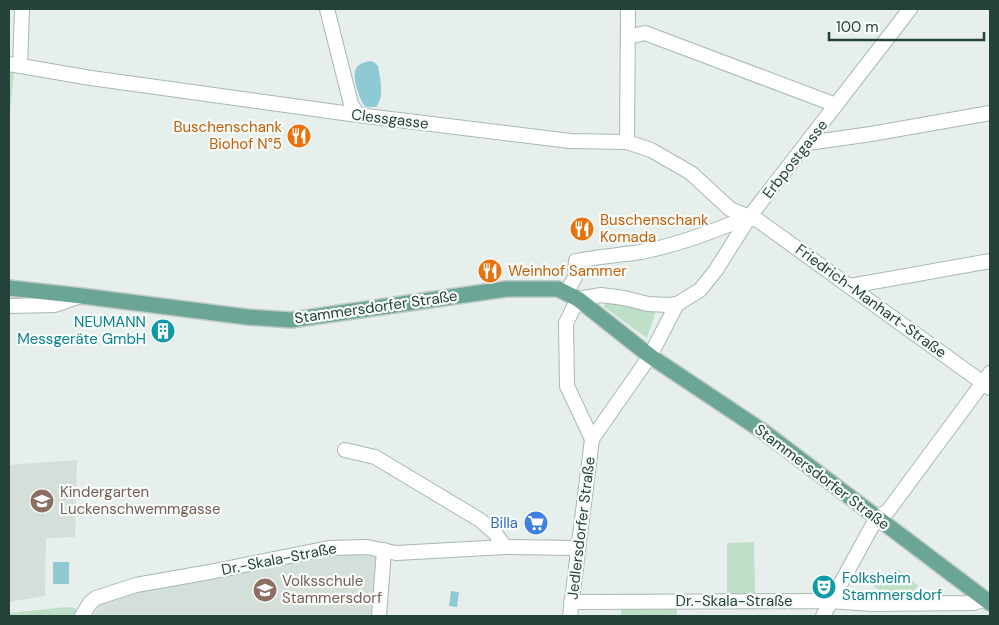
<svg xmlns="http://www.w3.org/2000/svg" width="999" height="625" viewBox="0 0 999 625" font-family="'DM Sans',sans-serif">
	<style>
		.built { fill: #d4dfda }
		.green { fill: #bfe0c8 }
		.water { fill: #8ec9d4 }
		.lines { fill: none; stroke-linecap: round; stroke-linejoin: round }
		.minor-casing { stroke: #a8b8b2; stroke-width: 16 }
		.major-casing { stroke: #c2cac8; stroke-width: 18 }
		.minor { stroke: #fff; stroke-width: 14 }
		.major { stroke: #6aa596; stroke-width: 15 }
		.labels { text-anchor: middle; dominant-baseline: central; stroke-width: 4.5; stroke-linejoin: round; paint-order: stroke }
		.street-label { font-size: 15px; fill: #24423a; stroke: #f7fbf9 }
		.food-label { font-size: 15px; fill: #c56008; stroke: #f7fbf9; text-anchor: start }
		.culture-label { font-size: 15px; fill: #0d838f; stroke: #f7fbf9; text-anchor: end }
		.education-label { font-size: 15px; fill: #785e54; stroke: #f7fbf9; text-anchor: start }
		.shop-label { font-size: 15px; fill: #366cbe; stroke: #f7fbf9; text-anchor: end }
	</style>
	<rect width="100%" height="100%" fill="#e6efeb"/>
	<g class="built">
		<polygon points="77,460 75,537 46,538 45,596 9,602 9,465"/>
		<polygon points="340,551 380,554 373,616 92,616 99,606 105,602 119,596 244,572 262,565"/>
	</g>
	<g class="green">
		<polygon points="9,72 14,72 9,122"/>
		<polygon points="605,301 656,311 647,338 604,307"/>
		<polygon points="754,542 755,594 727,594 727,543"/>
		<polygon points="897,569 919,586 915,589 912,595 915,596 915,600 882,599 880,591 873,585 878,575 892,574"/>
		<polygon points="67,607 74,608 79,611 77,616 9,616 9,613"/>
		<polygon points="621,608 677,609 677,616 621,616"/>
	</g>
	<g class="water">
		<path d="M 370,61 L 374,62 L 378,66 C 380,78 385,97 376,107 L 366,107 L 363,104 C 359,96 350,73 358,66 C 361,63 366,62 370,61 Z"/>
		<rect x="53" y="562" width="16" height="22"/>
		<polygon points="451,591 459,592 457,607 449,606"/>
	</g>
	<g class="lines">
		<defs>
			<g id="minor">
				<polyline points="327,9 351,104 358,115"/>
				<polyline points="628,37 645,33 836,105"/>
				<polyline points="9,64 91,78 358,115 570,141 627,142 651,150 691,173 730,209 759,221 990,388"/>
				<polyline points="20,66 22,9"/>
				<polyline points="627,142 628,9"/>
				<polyline points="808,143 871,134 990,113"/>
				<polyline points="850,286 990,261"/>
				<path d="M 566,293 L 575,277 L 576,261 C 597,257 619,255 641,252 C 678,245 715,231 750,216"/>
				<polyline points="9,306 55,305 81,296"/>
				<polyline points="592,439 567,386 566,323 578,299 601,295 624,298 648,304 669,305 677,304 700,290 716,270 750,216 910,9"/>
				<polyline points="345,450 375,457 480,520 495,533 505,547"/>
				<polyline points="571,602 830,601 872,604 974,603 986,599"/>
				<polyline points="82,616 90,603 96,598 136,585 215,571 329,548 367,547 396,553 505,547 577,548"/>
				<polyline points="379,616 384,550"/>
				<polyline points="570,616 592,439 650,356 677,304"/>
				<polyline points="823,616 877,517 888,511 990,373"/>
			</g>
			<polyline id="major" points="9,288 82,296 247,317 291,320 506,289 558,289 578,299 650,356 764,432 990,603"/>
		</defs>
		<use href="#minor" class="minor-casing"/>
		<use href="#major" class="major-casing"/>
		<use href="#minor" class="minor"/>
		<use href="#major" class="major"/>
	</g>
	<defs>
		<symbol id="restaurant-disc" viewBox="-11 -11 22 22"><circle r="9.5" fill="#e8710a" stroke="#f7fbf9"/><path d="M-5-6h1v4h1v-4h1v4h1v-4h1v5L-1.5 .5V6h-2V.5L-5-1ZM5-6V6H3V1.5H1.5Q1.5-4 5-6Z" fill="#fff"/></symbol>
		<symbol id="building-disc" viewBox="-11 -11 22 22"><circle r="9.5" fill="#0f9aa8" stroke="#f7fbf9"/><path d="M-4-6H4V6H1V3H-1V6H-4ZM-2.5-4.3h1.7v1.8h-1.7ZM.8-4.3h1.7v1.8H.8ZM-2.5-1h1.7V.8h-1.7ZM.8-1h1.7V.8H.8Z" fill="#fff"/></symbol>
		<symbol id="school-disc" viewBox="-11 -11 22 22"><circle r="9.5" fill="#8d6e63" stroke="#f7fbf9"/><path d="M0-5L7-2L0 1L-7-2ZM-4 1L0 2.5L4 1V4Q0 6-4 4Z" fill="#fff"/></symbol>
		<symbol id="supermarket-disc" viewBox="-11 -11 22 22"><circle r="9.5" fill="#3f7fe0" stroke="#f7fbf9"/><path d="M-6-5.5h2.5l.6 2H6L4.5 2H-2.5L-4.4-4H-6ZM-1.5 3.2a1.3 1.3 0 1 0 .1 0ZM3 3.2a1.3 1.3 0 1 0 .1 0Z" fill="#fff"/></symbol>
		<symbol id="theatre-disc" viewBox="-11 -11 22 22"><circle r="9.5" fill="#0f9aa8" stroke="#f7fbf9"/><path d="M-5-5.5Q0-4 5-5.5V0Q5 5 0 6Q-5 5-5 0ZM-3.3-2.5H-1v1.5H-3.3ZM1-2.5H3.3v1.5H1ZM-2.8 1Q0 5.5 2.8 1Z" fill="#fff"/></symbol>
	</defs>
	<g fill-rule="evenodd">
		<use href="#restaurant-disc" x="285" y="122" width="28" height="28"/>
		<use href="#restaurant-disc" x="568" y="215" width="28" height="28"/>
		<use href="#restaurant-disc" x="476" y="257" width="28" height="28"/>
		<use href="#building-disc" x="149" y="317" width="28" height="28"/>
		<use href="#school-disc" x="28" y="487" width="28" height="28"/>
		<use href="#supermarket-disc" x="522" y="509" width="28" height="28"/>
		<use href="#theatre-disc" x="810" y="573" width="28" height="28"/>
		<use href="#school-disc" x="251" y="576" width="28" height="28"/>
	</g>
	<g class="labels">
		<g class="street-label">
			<text transform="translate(390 119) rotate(7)">Clessgasse</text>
			<text transform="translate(795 159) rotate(-52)">Erbpostgasse</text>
			<text transform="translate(871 301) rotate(36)">Friedrich-Manhart-Straße</text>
			<text transform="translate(376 307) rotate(-8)">Stammersdorfer Straße</text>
			<text transform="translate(822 477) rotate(37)">Stammersdorfer Straße</text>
			<text transform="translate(581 528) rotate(-83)">Jedlersdorfer Straße</text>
			<text transform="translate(279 559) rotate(-11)">Dr.-Skala-Straße</text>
			<text x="734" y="601">Dr.-Skala-Straße</text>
		</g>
		<g class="food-label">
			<text x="282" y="127" text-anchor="end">Buschenschank<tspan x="282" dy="17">Biohof N°5</tspan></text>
			<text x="600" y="220">Buschenschank<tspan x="600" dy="17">Komada</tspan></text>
			<text x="508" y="271">Weinhof Sammer</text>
		</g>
		<g class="culture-label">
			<text x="146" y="322">NEUMANN<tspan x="146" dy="17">Messgeräte GmbH</tspan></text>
			<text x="842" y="578" text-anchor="start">Folksheim<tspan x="842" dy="17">Stammersdorf</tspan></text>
		</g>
		<g class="education-label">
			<text x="60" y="492">Kindergarten<tspan x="60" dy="17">Luckenschwemmgasse</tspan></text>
			<text x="282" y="581">Volksschule<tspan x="282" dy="17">Stammersdorf</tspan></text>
		</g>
		<g class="shop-label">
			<text x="518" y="523">Billa</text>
		</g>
	</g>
	<rect width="999" height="625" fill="none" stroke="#24423a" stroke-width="20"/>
	<path d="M829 32v8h155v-8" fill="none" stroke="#24423a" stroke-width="2.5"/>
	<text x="836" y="32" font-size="15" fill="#24423a" stroke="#f7fbf9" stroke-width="4" paint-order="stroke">100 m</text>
</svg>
